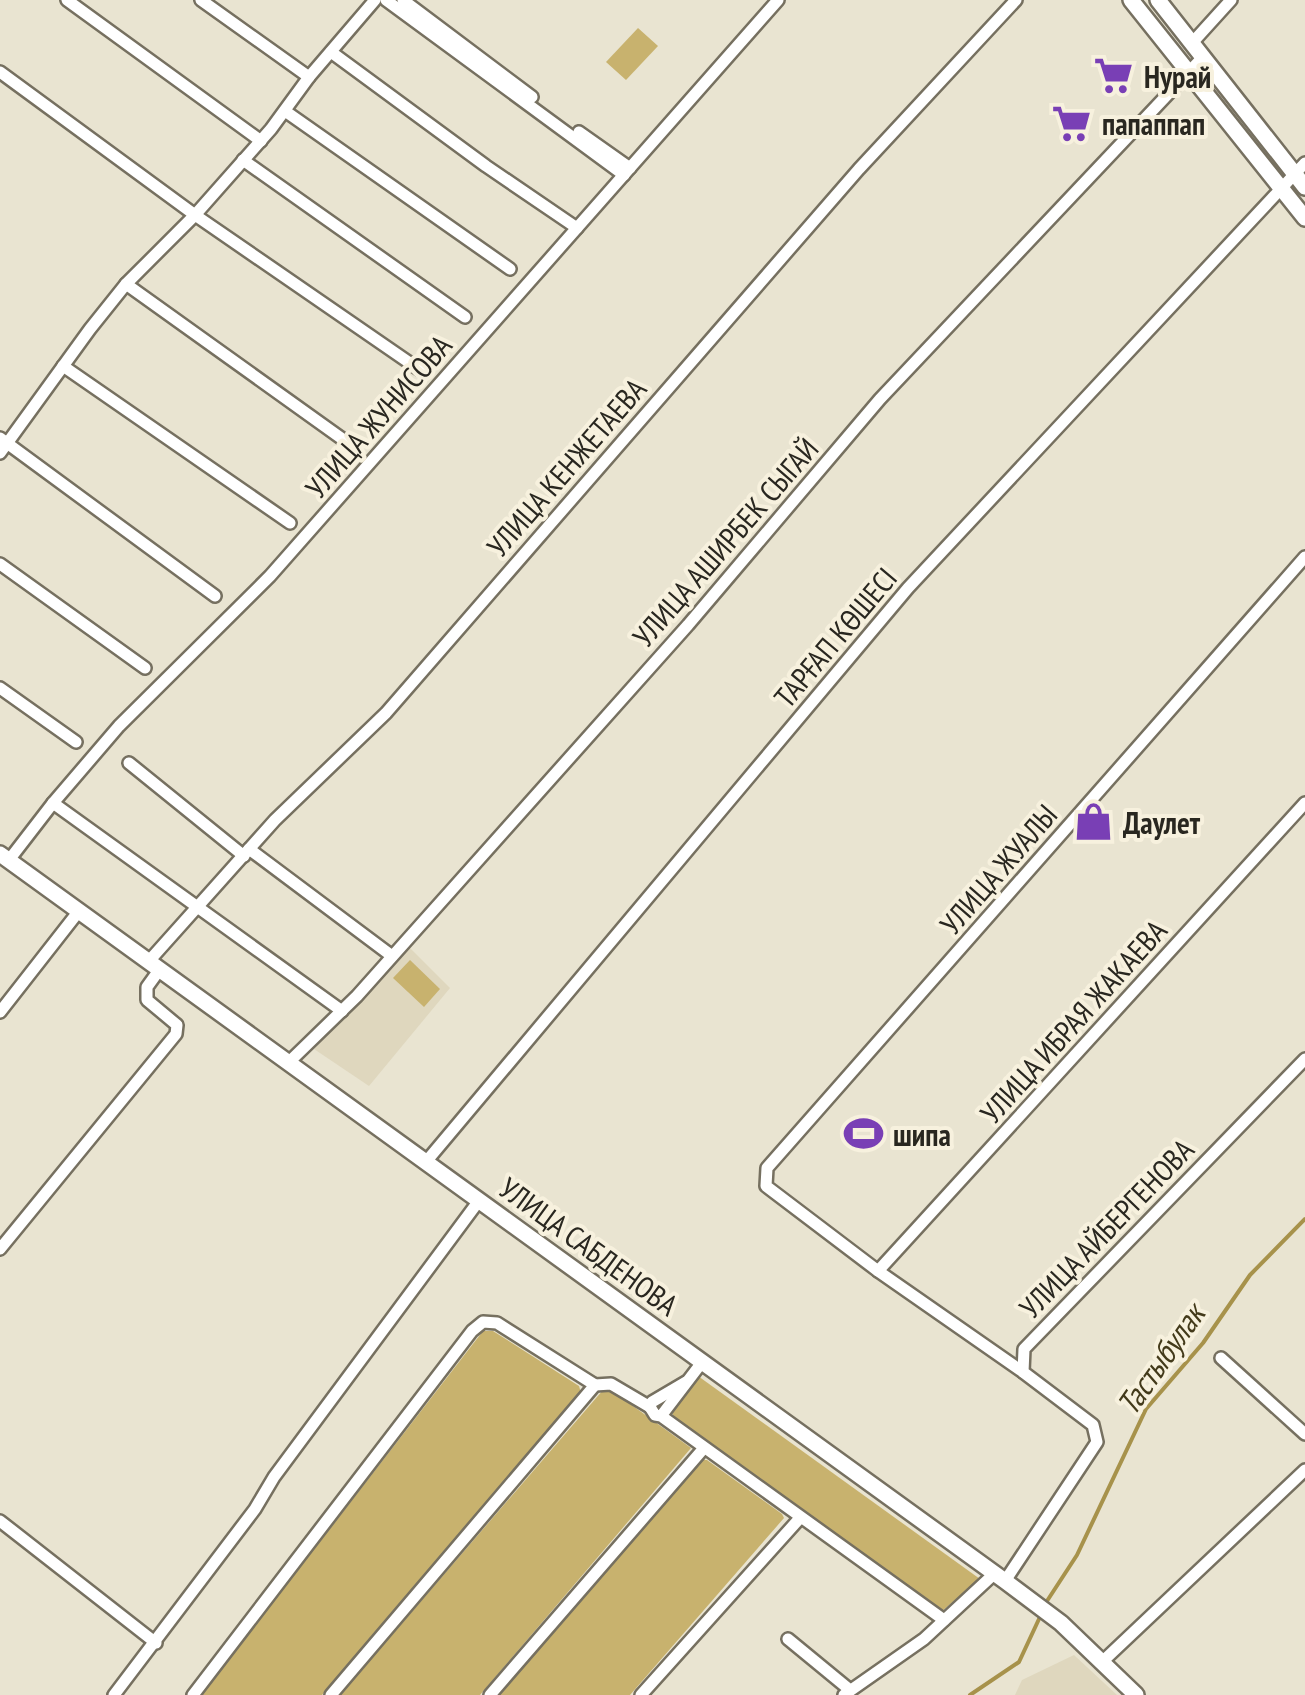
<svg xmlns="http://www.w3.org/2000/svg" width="1305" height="1695" viewBox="0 0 1305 1695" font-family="'PT Sans Narrow',sans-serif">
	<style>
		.built { fill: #dfd7be }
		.green { fill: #c8b26e }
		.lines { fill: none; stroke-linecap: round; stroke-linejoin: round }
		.stream { stroke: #a7924b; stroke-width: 4 }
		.street-casing { stroke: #767060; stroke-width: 16 }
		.secondary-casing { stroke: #767060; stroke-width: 20 }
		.street { stroke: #fff; stroke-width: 11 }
		.secondary { stroke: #fff; stroke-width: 15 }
		.labels { text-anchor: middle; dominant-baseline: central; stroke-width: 8; stroke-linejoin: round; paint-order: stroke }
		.poi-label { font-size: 30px; font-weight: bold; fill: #292720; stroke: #f7f1de; text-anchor: start }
		.street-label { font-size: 30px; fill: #292720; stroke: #f7f1de }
		.water-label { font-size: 32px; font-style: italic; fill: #433a1a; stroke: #f7f1de }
	</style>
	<rect width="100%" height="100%" fill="#e9e4d1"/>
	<g class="built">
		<polygon points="409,947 450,988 369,1086 314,1049"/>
		<polygon points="1074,1655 1117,1695 1015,1695 1022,1680"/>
	</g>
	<g class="green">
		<polygon points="638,28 658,46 626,80 606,62"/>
		<polygon points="410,960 440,989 424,1007 393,978"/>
		<polygon points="483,1331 493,1331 579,1386 581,1393 322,1695 201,1695"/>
		<polygon points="698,1376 980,1579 942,1611 937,1609 675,1420 672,1412"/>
		<polygon points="603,1390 611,1390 691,1448 480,1695 340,1695"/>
		<polygon points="702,1460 707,1460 782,1514 784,1518 630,1695 499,1695"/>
	</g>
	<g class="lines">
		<g class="stream">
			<polyline points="1047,1601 1077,1555 1146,1409 1203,1343 1250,1275 1305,1219"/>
			<polyline points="970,1695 1019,1662 1039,1619"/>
		</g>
		<defs>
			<g id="street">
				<polyline points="67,0 261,141"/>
				<polyline points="201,0 309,77"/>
				<polyline points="386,0 624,175"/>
				<polyline points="403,0 532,97"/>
				<polyline points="1192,43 1231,0"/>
				<polyline points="331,52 486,166 577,228"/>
				<polyline points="0,72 195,215 420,370"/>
				<polyline points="285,111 510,269"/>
				<polyline points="579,132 630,168"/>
				<polyline points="243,160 465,317"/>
				<polyline points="126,284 355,448"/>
				<polyline points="63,366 290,523"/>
				<polyline points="0,438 215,596"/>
				<polyline points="0,453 90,329 126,284 195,215 271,129 309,77 375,0"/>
				<polyline points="0,564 145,668"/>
				<polyline points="0,688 76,742"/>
				<polyline points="129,763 244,856"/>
				<polyline points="53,803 342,1011"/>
				<polyline points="249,849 392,956"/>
				<polyline points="9,860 53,803 119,726 270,576 778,0"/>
				<polyline points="149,961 275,820 386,713 859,169 1016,0"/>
				<polyline points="0,1012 79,911"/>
				<polyline points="288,1063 357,996 688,625 880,399 1203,57"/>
				<polyline points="425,1163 908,588 1305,163"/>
				<polyline points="0,1249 176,1034 177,1025 147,1000 147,987 160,969"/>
				<polyline points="878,1271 1305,803"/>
				<polyline points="1221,1358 1305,1434"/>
				<polyline points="1023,1372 878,1271 766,1186 767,1168 1305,557"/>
				<polyline points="686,1382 652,1402 650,1407 655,1415 661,1416 944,1620"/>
				<polyline points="661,1416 703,1361"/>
				<polyline points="0,1521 156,1643"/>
				<polyline points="1005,1581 1097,1442 1093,1425 1023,1372 1024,1349 1305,1059"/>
				<polyline points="788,1639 850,1690"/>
				<polyline points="1102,1662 1305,1470"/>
				<polyline points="114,1695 255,1509 274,1477 478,1202"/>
				<polyline points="193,1695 472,1331 483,1322 497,1323 595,1385 611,1384 650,1407"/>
				<polyline points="331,1695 595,1385"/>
				<polyline points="490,1695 704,1448"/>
				<polyline points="641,1695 800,1518"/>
				<polyline points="844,1695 924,1639 994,1574"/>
			</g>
			<g id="secondary">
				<polyline points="1131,0 1305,218"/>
				<polyline points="1158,0 1305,187"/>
				<polyline points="0,854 1005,1581 1061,1623 1136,1695"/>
			</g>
		</defs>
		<use href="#street" class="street-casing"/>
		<use href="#secondary" class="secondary-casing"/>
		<use href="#street" class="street"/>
		<use href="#secondary" class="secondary"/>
	</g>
	<defs>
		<symbol id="supermarket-bare" viewBox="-9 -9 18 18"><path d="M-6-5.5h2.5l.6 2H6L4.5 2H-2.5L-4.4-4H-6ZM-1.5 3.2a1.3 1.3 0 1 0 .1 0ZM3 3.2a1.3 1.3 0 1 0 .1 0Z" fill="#793fb5" stroke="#f7f1de" stroke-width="2.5" paint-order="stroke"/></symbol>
		<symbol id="shop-bare" viewBox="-9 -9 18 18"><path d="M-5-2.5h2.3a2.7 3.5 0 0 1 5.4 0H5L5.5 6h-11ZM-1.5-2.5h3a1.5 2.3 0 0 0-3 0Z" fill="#793fb5" stroke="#f7f1de" stroke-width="2.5" paint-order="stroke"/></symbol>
		<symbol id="stadium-bare" viewBox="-9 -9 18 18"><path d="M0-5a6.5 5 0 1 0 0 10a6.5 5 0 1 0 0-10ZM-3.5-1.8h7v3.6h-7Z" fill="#793fb5" stroke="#f7f1de" stroke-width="2.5" paint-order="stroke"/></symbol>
	</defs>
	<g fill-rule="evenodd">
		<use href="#supermarket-bare" x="1086" y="48" width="55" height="55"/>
		<use href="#supermarket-bare" x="1044" y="96" width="55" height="55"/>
		<use href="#shop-bare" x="1066" y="794" width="55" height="55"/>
		<use href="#stadium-bare" x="836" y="1106" width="55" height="55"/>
	</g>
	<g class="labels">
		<g class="poi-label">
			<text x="1144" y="76">Нурай</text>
			<text x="1102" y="123">папаппап</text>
			<text x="1123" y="822">Даулет</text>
			<text x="893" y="1134">шипа</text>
		</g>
		<g class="street-label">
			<text transform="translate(378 416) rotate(-49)">УЛИЦА ЖУНИСОВА</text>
			<text transform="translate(566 467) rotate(-49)">УЛИЦА КЕНЖЕТАЕВА</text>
			<text transform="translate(725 542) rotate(-49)">УЛИЦА АШИРБЕК СЫГАЙ</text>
			<text transform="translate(835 637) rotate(-50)">ТАРҒАП КӨШЕСІ</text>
			<text transform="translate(998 869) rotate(-49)">УЛИЦА ЖУАЛЫ</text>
			<text transform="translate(1073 1021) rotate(-48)">УЛИЦА ИБРАЯ ЖАКАЕВА</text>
			<text transform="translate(1106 1228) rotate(-46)">УЛИЦА АЙБЕРГЕНОВА</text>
			<text transform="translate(589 1246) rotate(36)">УЛИЦА САБДЕНОВА</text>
		</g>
		<g class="water-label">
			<text transform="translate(1160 1359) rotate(-55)">Тастыбулак</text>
		</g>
	</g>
</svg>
